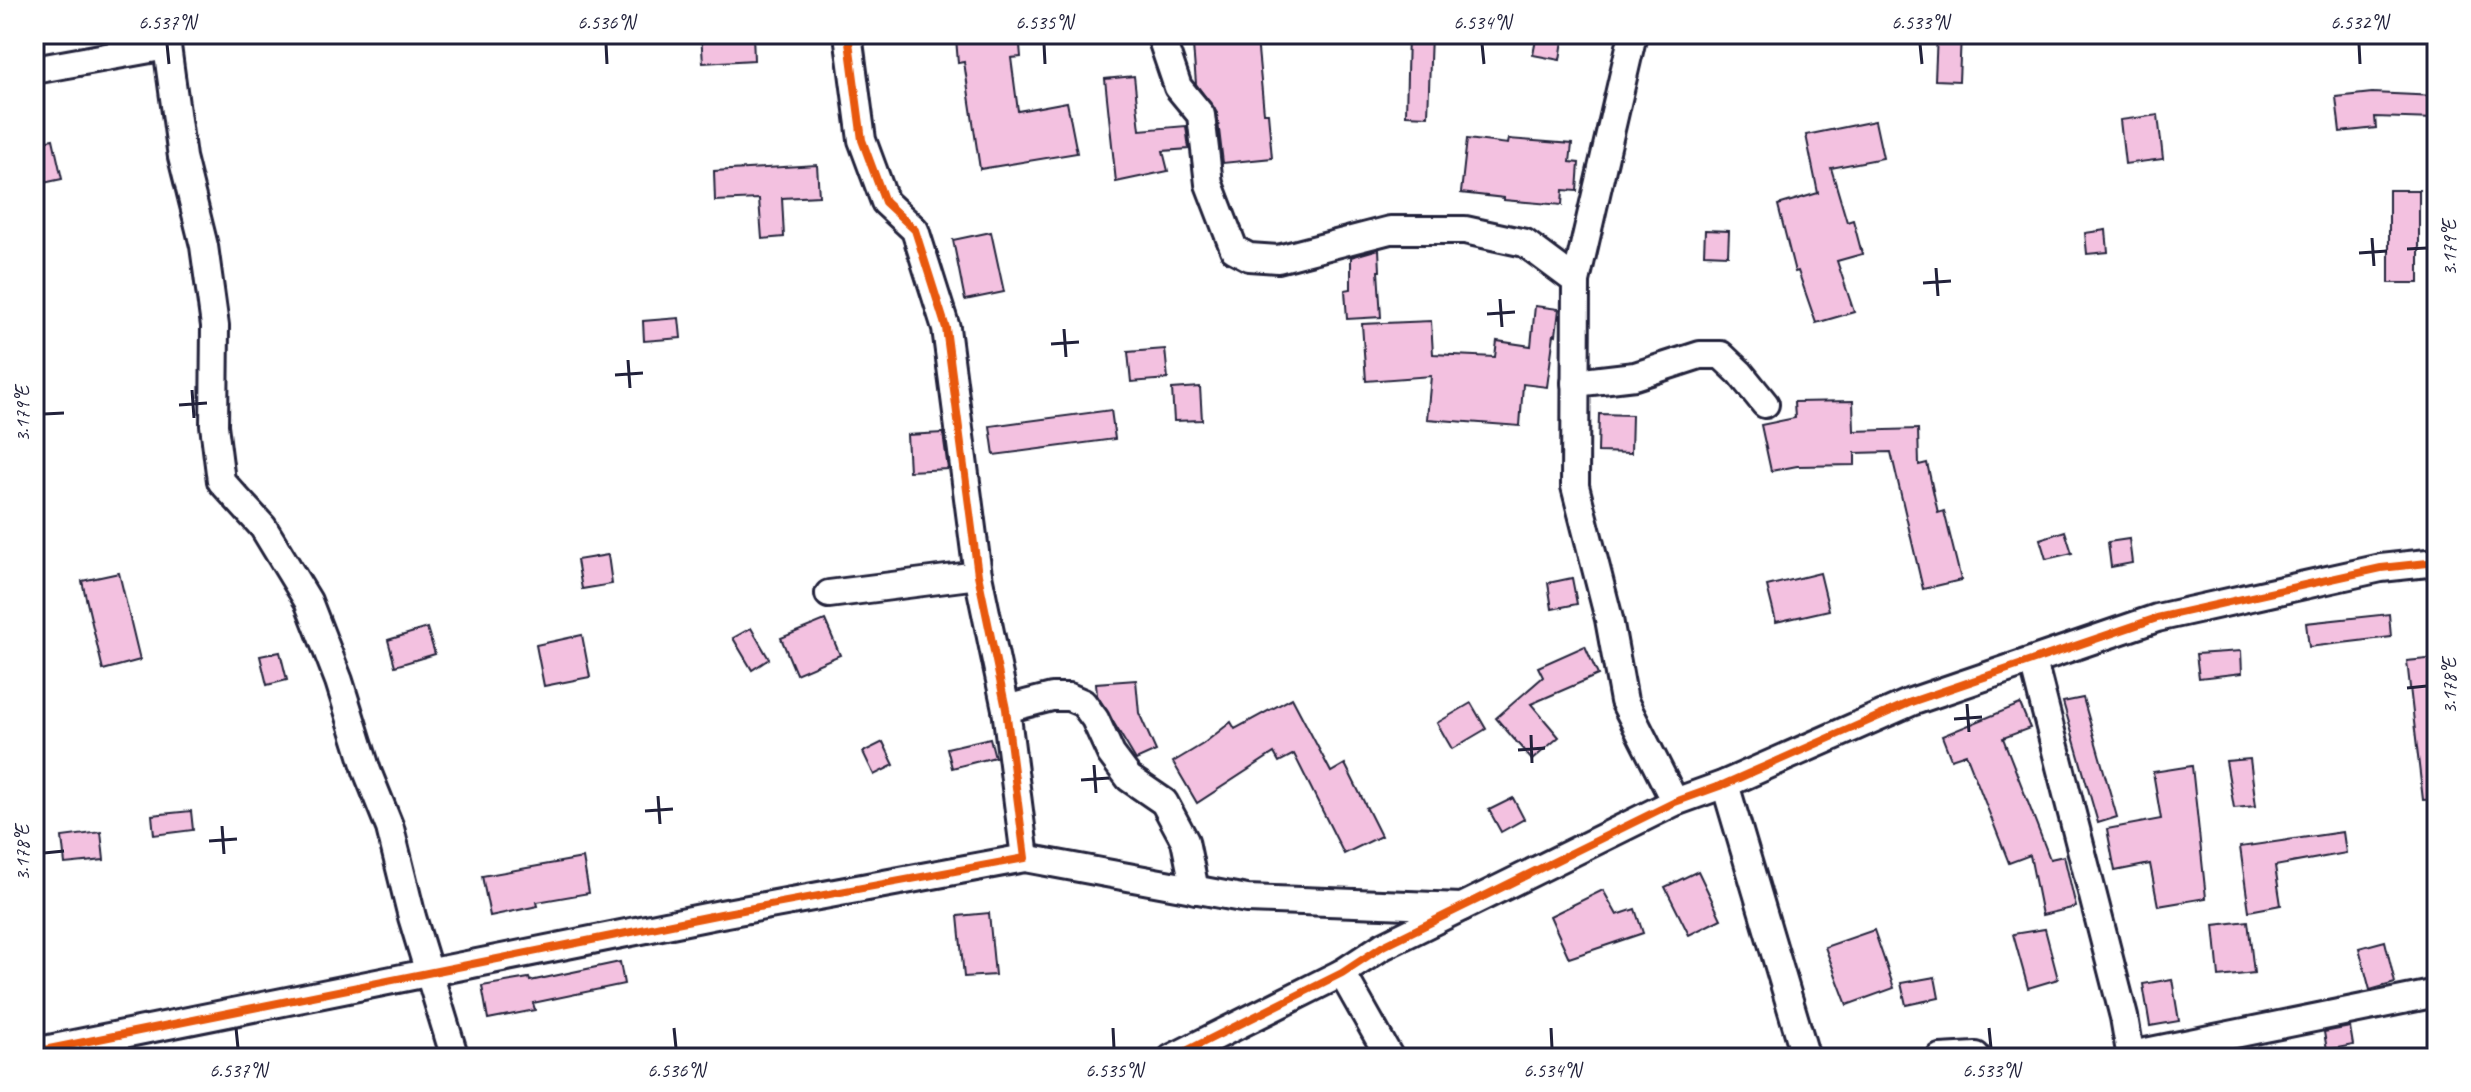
<svg xmlns="http://www.w3.org/2000/svg" width="2471" height="1092" viewBox="0 0 2471 1092" font-family="Caveat,sans-serif">
	<style>
		.building { fill: #f3c1e0; stroke: #22223b; stroke-width: 2 }
		.lines { fill: none; stroke-linecap: round; stroke-linejoin: round }
		.street-casing { stroke: #22223b; stroke-width: 32 }
		.street { stroke: #fff; stroke-width: 26 }
		.cycleway-casing { stroke: #fff; stroke-width: 13 }
		.cycleway { stroke: #e8590c; stroke-width: 8 }
		.ticks { fill: none; stroke: #22223b; stroke-width: 3 }
		.neatline { fill: none; stroke: #22223b; stroke-width: 3 }
		.ticks-label { font-size: 20px; text-anchor: middle; fill: #22223b }
	</style>
	<rect width="100%" height="100%" fill="#fff"/>
	<filter id="ink" filterUnits="userSpaceOnUse"><feTurbulence type="fractalNoise" baseFrequency=".0125" numOctaves="2"/><feDisplacementMap in="SourceGraphic" scale="16" xChannelSelector="R" yChannelSelector="G"/><feConvolveMatrix kernelMatrix="1 2 1 2 8 2 1 2 1" color-interpolation-filters="sRGB"/></filter>
	<g filter="url(#ink)">
		<g class="building">
			<polygon points="701,34 753,34 754,60 703,63"/>
			<polygon points="1002,34 1019,34 1021,57 1011,58 1018,111 1067,102 1077,153 980,169 964,62 958,63 956,38"/>
			<polygon points="1408,34 1431,34 1428,116 1406,115"/>
			<polygon points="1537,34 1564,34 1560,60 1533,55"/>
			<polygon points="1937,34 1961,34 1959,81 1935,80"/>
			<polygon points="1257,39 1264,113 1268,113 1272,158 1223,163 1217,113 1196,84 1193,45"/>
			<polygon points="1134,76 1140,130 1186,126 1189,149 1163,151 1168,171 1116,182 1105,79"/>
			<polygon points="2372,93 2436,96 2435,119 2375,117 2376,128 2340,132 2336,97"/>
			<polygon points="2158,115 2163,159 2125,164 2120,120"/>
			<polygon points="1875,121 1883,158 1831,168 1847,222 1853,220 1862,254 1837,261 1854,312 1816,323 1798,271 1795,272 1778,205 1818,193 1806,135"/>
			<polygon points="53,139 62,179 34,185 34,143"/>
			<polygon points="1467,139 1508,144 1509,139 1572,144 1570,162 1579,163 1577,191 1563,190 1562,205 1504,200 1504,198 1461,193"/>
			<polygon points="817,165 819,196 782,198 784,237 762,239 759,199 715,201 714,171"/>
			<rect x="2389" y="190" width="30" height="93"/>
			<polygon points="1705,230 1729,231 1728,255 1704,254"/>
			<polygon points="2106,230 2108,252 2087,254 2085,233"/>
			<polygon points="991,232 1004,292 965,300 953,240"/>
			<polygon points="1379,249 1380,271 1378,271 1381,317 1347,319 1345,290 1351,289 1351,257"/>
			<polygon points="1535,306 1559,309 1556,335 1554,334 1547,387 1523,384 1520,426 1427,419 1431,376 1366,381 1362,324 1431,321 1433,354 1495,357 1497,341 1531,346"/>
			<polygon points="679,318 681,338 644,341 643,321"/>
			<polygon points="1165,349 1168,379 1131,382 1128,352"/>
			<polygon points="1200,387 1202,420 1174,421 1172,389"/>
			<polygon points="1853,401 1854,431 1918,429 1919,465 1927,463 1938,513 1944,511 1961,580 1923,589 1891,452 1855,453 1855,465 1797,466 1771,471 1761,425 1795,418 1794,402"/>
			<polygon points="1111,410 1115,439 994,455 990,426"/>
			<polygon points="1599,414 1632,415 1631,453 1598,452"/>
			<polygon points="943,433 948,469 909,471 907,435"/>
			<polygon points="2065,531 2072,553 2046,559 2040,539"/>
			<polygon points="2129,539 2132,563 2111,567 2108,542"/>
			<polygon points="608,555 612,584 582,589 577,560"/>
			<polygon points="119,573 140,660 103,670 82,581"/>
			<polygon points="1820,573 1829,610 1776,622 1767,586"/>
			<polygon points="1572,578 1577,604 1552,609 1548,583"/>
			<polygon points="2389,614 2391,637 2309,647 2306,623"/>
			<polygon points="825,620 840,655 796,674 781,638"/>
			<polygon points="427,628 435,654 395,666 388,640"/>
			<polygon points="751,628 769,659 752,670 733,638"/>
			<polygon points="582,635 590,677 544,686 536,645"/>
			<polygon points="1585,646 1598,675 1531,704 1559,737 1532,760 1496,718 1543,677 1538,667"/>
			<polygon points="2241,651 2242,673 2199,678 2196,654"/>
			<polygon points="280,652 287,680 267,685 260,656"/>
			<polygon points="2437,658 2437,799 2423,800 2407,661"/>
			<polygon points="1136,680 1139,713 1156,751 1136,760 1097,695 1096,683"/>
			<polygon points="1292,698 1331,772 1345,764 1381,836 1344,854 1294,754 1279,762 1274,753 1197,803 1173,762 1203,744 1231,722 1235,729"/>
			<polygon points="2083,698 2117,817 2098,823 2063,702"/>
			<polygon points="1471,703 1486,729 1452,749 1437,723"/>
			<polygon points="2020,704 2030,728 2003,738 2050,859 2064,856 2076,907 2042,915 2030,855 2009,863 1966,754 1951,759 1942,736"/>
			<polygon points="990,738 995,757 952,768 947,748"/>
			<polygon points="883,742 894,765 874,775 863,752"/>
			<polygon points="2250,759 2256,806 2234,808 2226,761"/>
			<polygon points="2192,766 2206,898 2158,906 2150,864 2115,871 2107,829 2161,819 2153,772"/>
			<polygon points="1513,798 1524,819 1501,832 1489,810"/>
			<polygon points="191,811 193,830 154,835 152,815"/>
			<polygon points="101,832 104,860 65,864 62,837"/>
			<polygon points="2343,832 2346,853 2275,866 2281,905 2249,911 2240,847"/>
			<polygon points="583,858 589,893 537,902 538,906 490,916 482,876"/>
			<polygon points="1698,871 1721,919 1689,935 1665,887"/>
			<polygon points="1603,890 1617,915 1635,909 1643,933 1569,958 1550,916"/>
			<polygon points="989,913 995,975 964,977 958,916"/>
			<polygon points="2248,921 2254,973 2219,977 2214,925"/>
			<polygon points="2045,929 2058,979 2028,988 2013,934"/>
			<polygon points="1874,930 1894,988 1847,1005 1825,947"/>
			<polygon points="2385,941 2395,983 2370,990 2359,948"/>
			<polygon points="620,962 624,984 533,1003 535,1010 488,1019 482,986 529,978 530,981"/>
			<polygon points="1935,977 1939,998 1906,1005 1901,983"/>
			<polygon points="2172,979 2179,1021 2150,1026 2143,984"/>
			<polygon points="2350,1027 2353,1045 2327,1050 2324,1032"/>
		</g>
		<g class="lines">
			<defs>
				<g id="street">
					<polyline points="170,34 167,46 182,157 204,246 215,326 214,425 221,481 263,527 308,601 339,681 367,771 390,828 412,917 455,1058"/>
					<polyline points="1160,34 1178,87 1201,115 1209,184 1234,249 1249,257 1278,259 1390,230 1465,230 1525,243 1576,281"/>
					<polyline points="1633,34 1576,281 1575,486 1609,619 1624,701 1675,802"/>
					<polyline points="34,70 167,46"/>
					<polyline points="1575,383 1635,376 1700,355 1721,355 1740,373 1765,404"/>
					<polyline points="829,594 978,575"/>
					<polyline points="2033,661 2124,1017 2131,1058"/>
					<polyline points="1006,709 1052,697 1069,697 1083,703 1095,719 1111,754 1129,778 1164,802 1185,841 1195,890"/>
					<polyline points="1725,784 1806,1058"/>
					<polyline points="1025,858 1247,899 1462,907"/>
					<polyline points="1342,973 1390,1058"/>
					<polyline points="34,1052 721,914 1025,858 1006,709 978,575 946,328 915,230 885,202 862,140 848,34"/>
					<polyline points="2131,1055 2437,993"/>
					<polyline points="1172,1058 1342,973 1383,946 1675,802 1725,784 1911,702 2157,618 2381,568 2437,562"/>
					<polyline points="1940,1058 1976,1056"/>
				</g>
			</defs>
			<use href="#street" class="street-casing"/>
			<use href="#street" class="street"/>
			<defs>
				<g id="cycleway">
					<polyline points="34,1052 721,914 1025,858 1006,709 978,575 946,328 915,230 885,202 862,140 848,34"/>
					<polyline points="1172,1058 1342,973 1383,946 1675,802 1725,784 1911,702 2157,618 2381,568 2437,562"/>
				</g>
			</defs>
			<use href="#cycleway" class="cycleway-casing"/>
			<use href="#cycleway" class="cycleway"/>
		</g>
	</g>
	<path class="ticks" d="M 167,44 L 169,64M 606,44 L 607,64M 1044,44 L 1045,64M 1482,44 L 1484,64M 1920,44 L 1922,64M 2359,44 L 2360,64M 2372,238 L 2374,266M 2407,249 L 2427,248M 2359,253 L 2387,251M 1936,268 L 1938,296M 1923,283 L 1951,281M 1500,299 L 1502,327M 1487,314 L 1515,312M 1064,329 L 1066,357M 1051,344 L 1079,342M 628,360 L 630,388M 615,375 L 643,373M 192,390 L 194,418M 179,405 L 207,403M 44,414 L 64,413M 2407,688 L 2427,686M 1967,704 L 1969,732M 1954,719 L 1982,717M 1531,735 L 1532,763M 1518,750 L 1545,748M 1094,765 L 1096,793M 1081,780 L 1109,778M 658,796 L 660,824M 645,811 L 673,809M 222,826 L 224,854M 209,841 L 237,839M 44,853 L 64,851M 236,1028 L 238,1048M 674,1028 L 676,1048M 1113,1028 L 1114,1048M 1551,1028 L 1552,1048M 1989,1028 L 1991,1048"/>
	<rect width="2471" height="1092" fill="none" stroke="#fff" stroke-width="88"/>
	<rect x="44" y="44" width="2383" height="1004" class="neatline"/>
	<g class="ticks-label">
		<text x="167" y="29">6.537°N</text>
		<text x="606" y="29">6.536°N</text>
		<text x="1044" y="29">6.535°N</text>
		<text x="1482" y="29">6.534°N</text>
		<text x="1920" y="29">6.533°N</text>
		<text x="2359" y="29">6.532°N</text>
		<text transform="translate(2449 248) rotate(-90)" y="7">3.179°E</text>
		<text transform="translate(22 414) rotate(-90)" y="7">3.179°E</text>
		<text transform="translate(2449 686) rotate(-90)" y="7">3.178°E</text>
		<text transform="translate(22 853) rotate(-90)" y="7">3.178°E</text>
		<text x="238" y="1077">6.537°N</text>
		<text x="676" y="1077">6.536°N</text>
		<text x="1114" y="1077">6.535°N</text>
		<text x="1552" y="1077">6.534°N</text>
		<text x="1991" y="1077">6.533°N</text>
	</g>
</svg>
